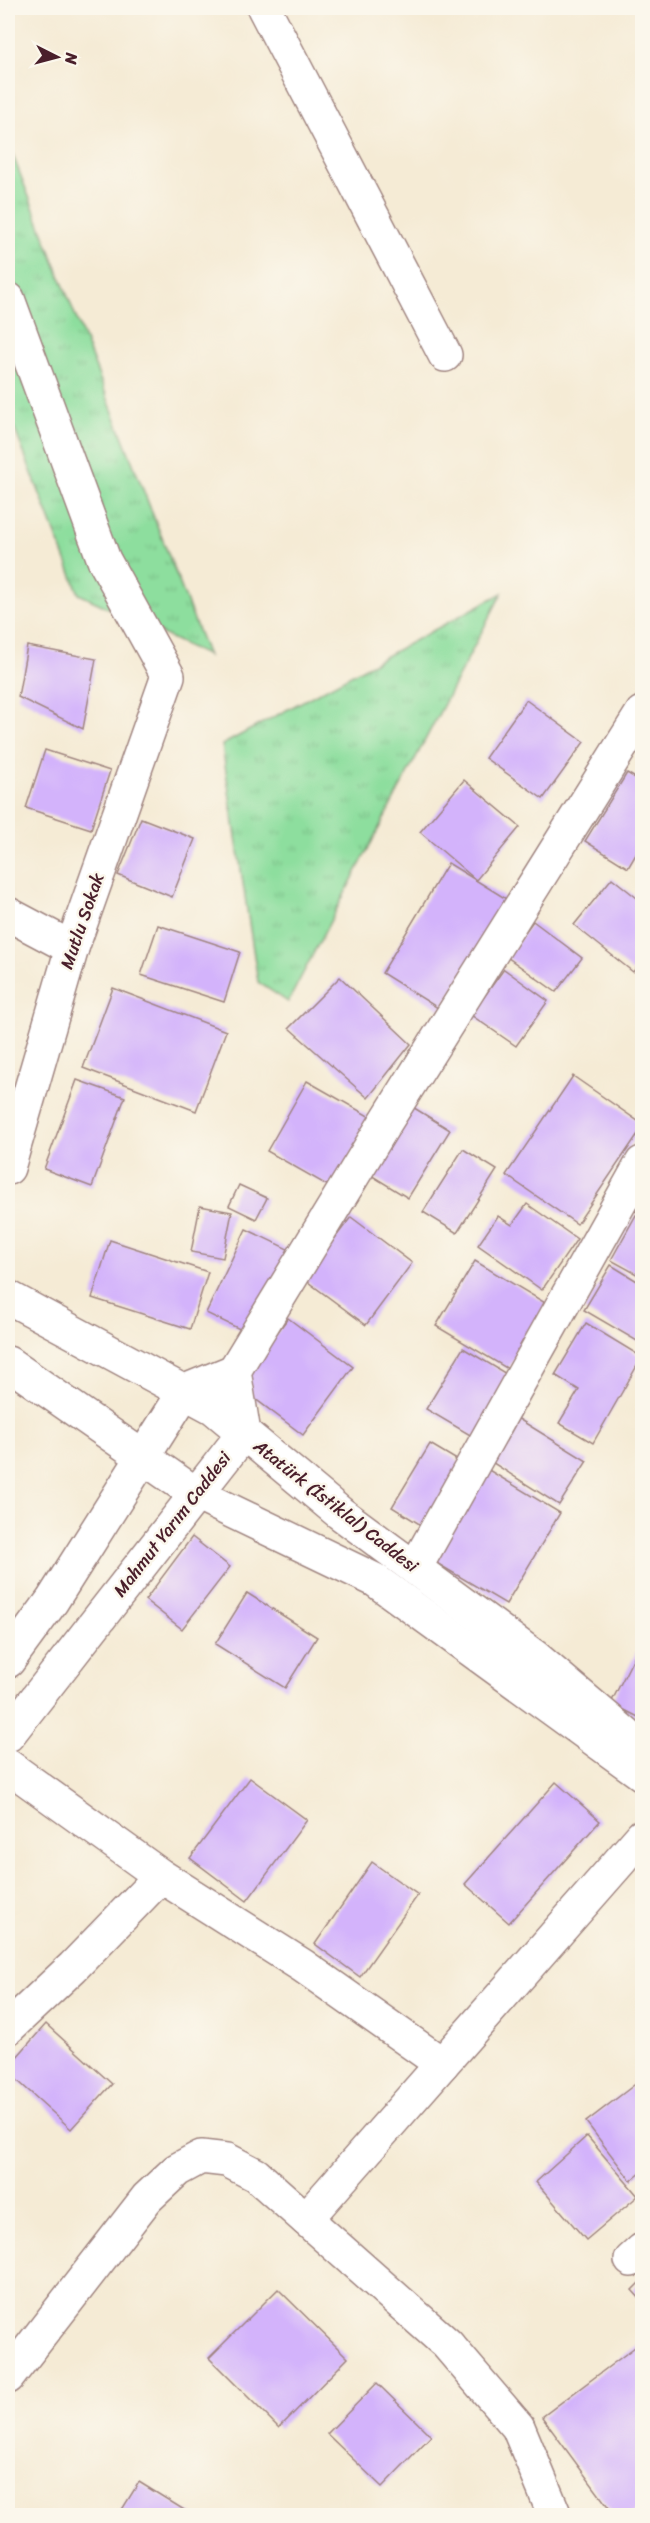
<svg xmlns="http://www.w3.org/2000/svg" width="650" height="2523" viewBox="0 0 650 2523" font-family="Sriracha,sans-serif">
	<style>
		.grass { fill: url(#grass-tufts); stroke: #6c7e64; stroke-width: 1.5 }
		.building { fill: #d3b3fb }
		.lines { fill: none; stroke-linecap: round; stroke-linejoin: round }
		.minor-casing { stroke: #a08580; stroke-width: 36 }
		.tertiary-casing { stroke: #a08580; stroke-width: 36 }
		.minor { stroke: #fff; stroke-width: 33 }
		.tertiary { stroke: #fff; stroke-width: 33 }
		.labels { text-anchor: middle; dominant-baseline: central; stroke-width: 5; stroke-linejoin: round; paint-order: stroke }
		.street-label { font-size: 18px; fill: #4a1f2b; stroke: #fbf7ec }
	</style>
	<defs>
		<pattern id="grass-tufts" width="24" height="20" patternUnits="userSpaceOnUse" patternTransform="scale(1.5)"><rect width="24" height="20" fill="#8dde9e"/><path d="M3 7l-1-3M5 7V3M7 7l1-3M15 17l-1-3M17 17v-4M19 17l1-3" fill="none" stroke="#7bbe88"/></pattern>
	</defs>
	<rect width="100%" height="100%" fill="#fbf7ec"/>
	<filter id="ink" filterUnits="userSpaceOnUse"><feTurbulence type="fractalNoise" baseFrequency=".0167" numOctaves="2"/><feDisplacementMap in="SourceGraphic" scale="12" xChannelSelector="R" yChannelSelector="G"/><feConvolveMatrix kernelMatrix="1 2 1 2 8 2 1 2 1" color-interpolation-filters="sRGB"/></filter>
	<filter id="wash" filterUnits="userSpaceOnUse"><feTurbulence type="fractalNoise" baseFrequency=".008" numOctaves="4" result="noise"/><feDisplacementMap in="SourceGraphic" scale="24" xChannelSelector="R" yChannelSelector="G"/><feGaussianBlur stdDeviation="1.35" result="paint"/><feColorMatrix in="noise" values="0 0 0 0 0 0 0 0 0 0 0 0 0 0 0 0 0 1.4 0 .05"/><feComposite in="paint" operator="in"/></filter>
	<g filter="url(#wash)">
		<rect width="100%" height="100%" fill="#f5ebd5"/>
		<g class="grass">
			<polygon points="8,143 208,656 79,594 8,412"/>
			<polygon points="502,593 288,1002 258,982 222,745"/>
		</g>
		<g id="blocks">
			<g class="building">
				<polygon points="27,646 96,659 83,729 18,697"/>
				<polygon points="526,700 584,742 543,799 485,758"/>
				<polygon points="45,750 110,771 91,829 26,808"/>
				<polygon points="627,773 642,782 642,844 628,868 585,841"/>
				<polygon points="464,780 520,827 476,880 420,832"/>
				<polygon points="141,818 195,839 172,897 118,875"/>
				<polygon points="448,863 508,900 441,1010 382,973"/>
				<polygon points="612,878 642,902 642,960 633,972 574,925"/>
				<polygon points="533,921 582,958 556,992 507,957"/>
				<polygon points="158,925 240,952 224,1002 141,975"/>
				<polygon points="504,969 548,1001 516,1046 471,1015"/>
				<polygon points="340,977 411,1044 368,1098 289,1028"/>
				<polygon points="113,988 226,1031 196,1111 83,1068"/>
				<polygon points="573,1076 642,1124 642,1128 577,1224 506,1175"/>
				<polygon points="77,1080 125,1097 92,1187 44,1169"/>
				<polygon points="307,1081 372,1118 332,1188 267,1151"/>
				<polygon points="411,1106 450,1130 408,1198 369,1174"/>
				<polygon points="463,1149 497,1170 457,1233 423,1212"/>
				<polygon points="239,1185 267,1198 256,1219 229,1206"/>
				<polygon points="642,1197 642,1215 635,1211"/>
				<polygon points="527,1204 577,1239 542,1290 478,1245 498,1216 512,1225"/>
				<polygon points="200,1206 232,1212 223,1258 191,1252"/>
				<polygon points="636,1215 642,1218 642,1277 611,1260"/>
				<polygon points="351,1217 412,1263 366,1325 304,1279"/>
				<polygon points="246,1229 290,1250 250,1334 206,1313"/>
				<polygon points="110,1240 208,1272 190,1329 92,1298"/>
				<polygon points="475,1261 547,1304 508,1369 436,1326"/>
				<polygon points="611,1265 642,1284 642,1331 637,1341 584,1310"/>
				<polygon points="288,1318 353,1367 303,1435 238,1386"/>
				<polygon points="586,1323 642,1357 593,1443 559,1423 579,1390 555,1375"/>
				<polygon points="463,1348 518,1381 482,1442 426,1409"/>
				<polygon points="517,1418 587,1461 559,1505 490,1461"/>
				<polygon points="430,1444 467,1466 429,1530 392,1507"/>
				<polygon points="482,1466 560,1513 506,1604 428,1558"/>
				<polygon points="192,1537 230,1567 182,1629 145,1600"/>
				<polygon points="247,1593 317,1637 285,1688 215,1644"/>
				<polygon points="642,1641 642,1719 611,1703"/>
				<polygon points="250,1778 307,1820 247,1901 190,1858"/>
				<polygon points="556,1782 600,1821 509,1923 465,1884"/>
				<polygon points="372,1862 418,1895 360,1977 315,1944"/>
				<polygon points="46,2024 112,2084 71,2129 8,2072 8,2067"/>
				<polygon points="638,2082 642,2089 642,2172 631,2181 586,2122"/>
				<polygon points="587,2136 638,2196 586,2240 536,2182"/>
				<polygon points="642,2280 642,2301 632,2290"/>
				<polygon points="278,2289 348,2358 279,2428 209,2358"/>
				<polygon points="639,2344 642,2349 642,2506 629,2516 615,2516 542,2417"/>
				<polygon points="377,2383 431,2436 382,2487 327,2434"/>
				<polygon points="139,2482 194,2516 118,2516"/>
			</g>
		</g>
	</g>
	<g filter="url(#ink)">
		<use href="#blocks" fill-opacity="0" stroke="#a08580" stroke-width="1.5"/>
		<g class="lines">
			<defs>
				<g id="minor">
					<polyline points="264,8 445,355"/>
					<polyline points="8,299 104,560 168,676 72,948 8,1168"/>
					<polyline points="8,914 72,948"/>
					<polyline points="234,1371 385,1123 642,713"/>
					<polyline points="415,1568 642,1163"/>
					<polyline points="8,1661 52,1601 185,1391 234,1371"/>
					<polyline points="8,1735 244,1433 234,1371"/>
					<polyline points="8,1766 161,1876 303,1966 442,2064"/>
					<polyline points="8,2028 73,1967 161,1876"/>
					<polyline points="306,2219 642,1836"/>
					<polyline points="631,2260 642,2250"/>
					<polyline points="8,2377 147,2198 177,2170 201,2157 227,2160 256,2175 447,2344 518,2427 555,2516"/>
				</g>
				<g id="tertiary">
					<polyline points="8,1297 214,1408 340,1513 535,1657 642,1748"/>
					<polyline points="8,1363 196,1494 375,1580 642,1774"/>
				</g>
			</defs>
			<use href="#minor" class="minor-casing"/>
			<use href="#tertiary" class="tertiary-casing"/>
			<use href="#minor" class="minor"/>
			<use href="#tertiary" class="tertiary"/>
		</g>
	</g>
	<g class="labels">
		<g class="street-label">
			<text transform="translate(82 921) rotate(-71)">Mutlu Sokak</text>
			<text transform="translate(336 1506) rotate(38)">Atatürk (İstiklal) Caddesi</text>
			<text transform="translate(172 1524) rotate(-52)">Mahmut Yarım Caddesi</text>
		</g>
	</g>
	<rect width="650" height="2523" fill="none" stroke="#fbf7ec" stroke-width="30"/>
	<g transform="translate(57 57) rotate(96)" stroke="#fbf7ec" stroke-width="4.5" paint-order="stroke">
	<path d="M0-4.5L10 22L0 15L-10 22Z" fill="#4a1f2b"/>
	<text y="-9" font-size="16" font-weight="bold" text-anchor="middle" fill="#4a1f2b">N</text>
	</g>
</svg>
